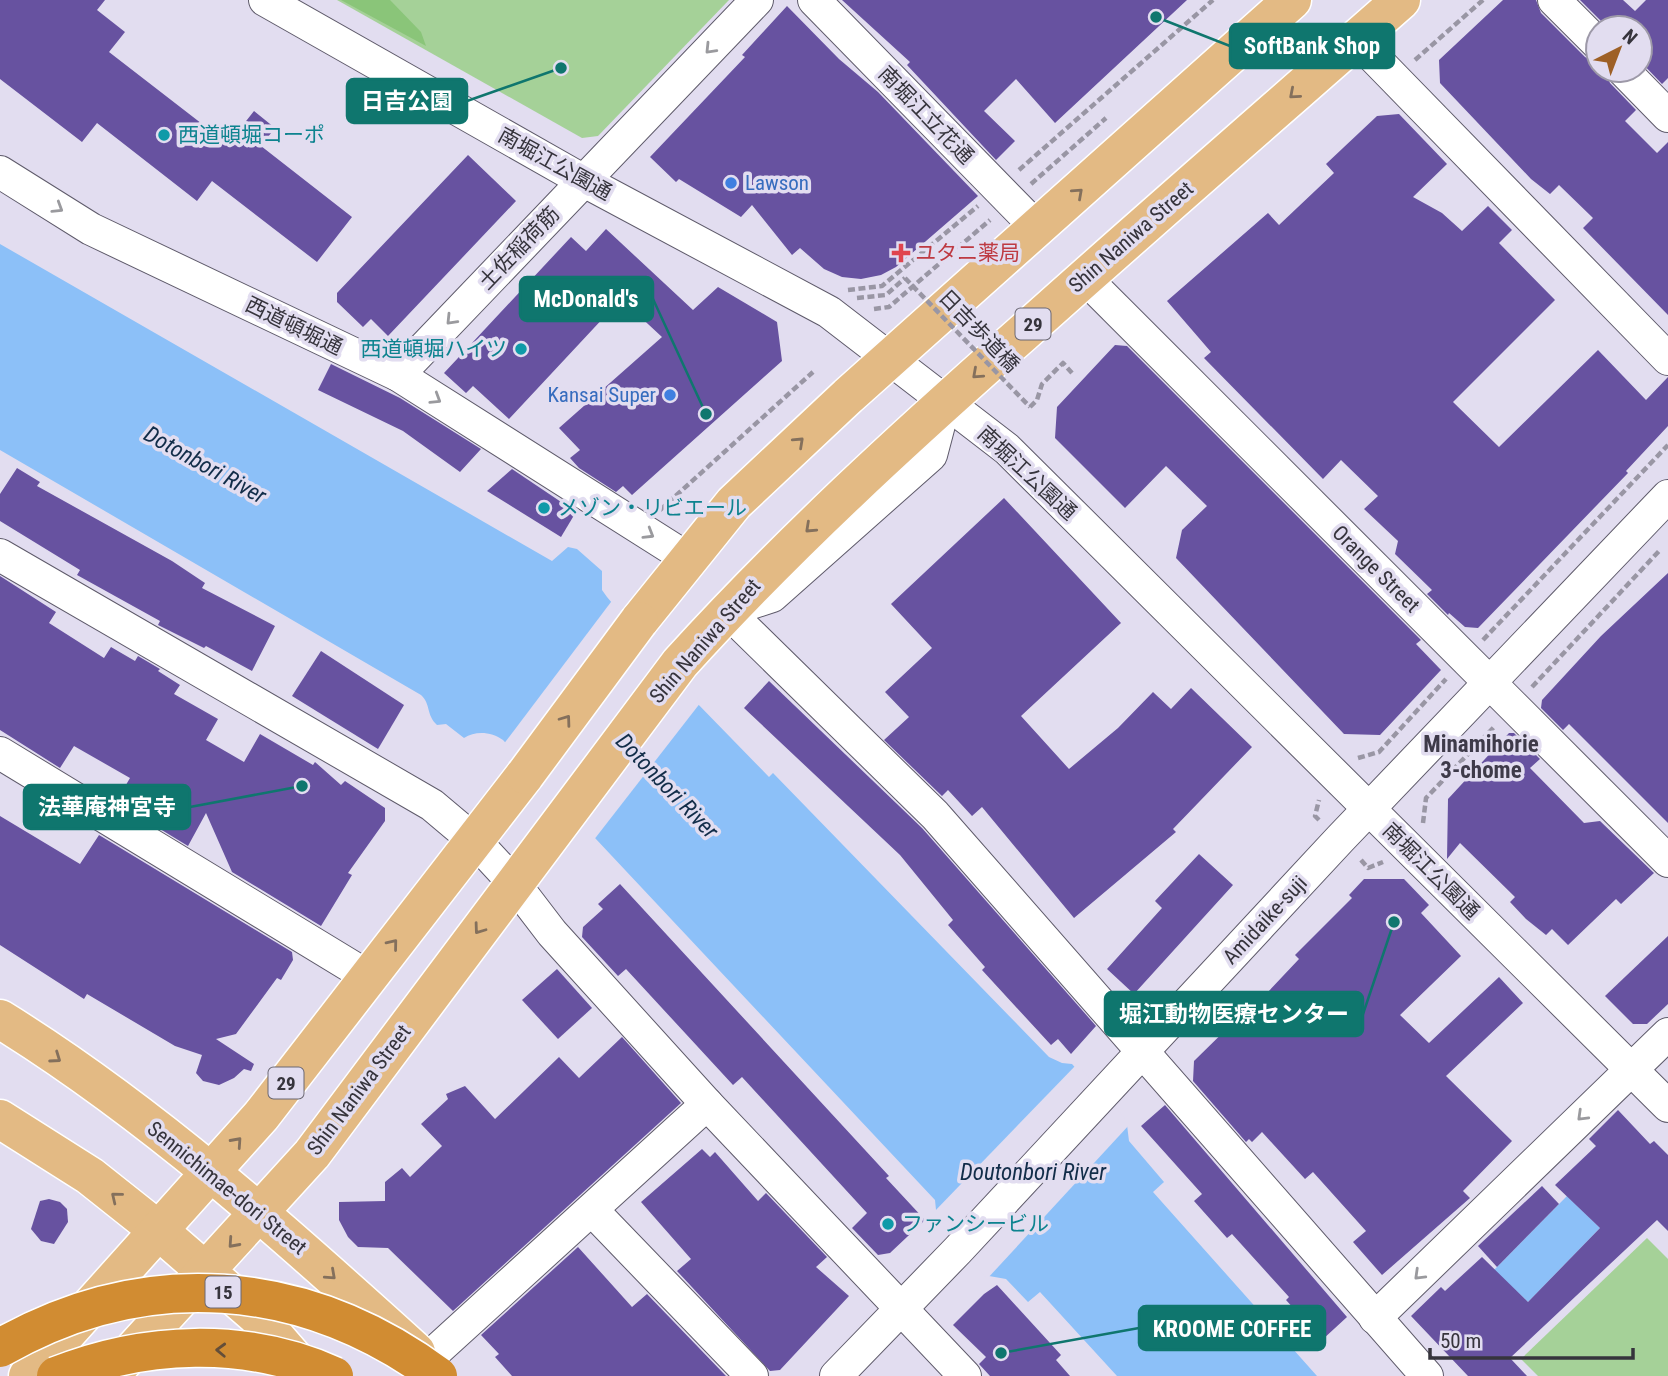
<svg xmlns="http://www.w3.org/2000/svg" width="1668" height="1376" viewBox="0 0 1668 1376" font-family="'Roboto Condensed','Noto Sans JP',sans-serif">
	<style>
		.green { fill: #a5d198 }
		.forest { fill: #8ac579 }
		.water { fill: #8cc0f8 }
		.pier { fill: #e2ddf0 }
		.building { fill: #6752a0 }
		.lines { fill: none; stroke-linecap: round; stroke-linejoin: round }
		.minor-casing { stroke: #5e5a6a; stroke-width: 34 }
		.major-casing { stroke: #fff; stroke-width: 41 }
		.path { stroke: #9996a4; stroke-width: 4.5; stroke-dasharray: 7 3.5; stroke-linecap: butt }
		.minor { stroke: #fff; stroke-width: 32 }
		.major { stroke: #e3ba84; stroke-width: 38 }
		.major-bridge-casing { stroke: #fff; stroke-width: 41; stroke-linecap: butt }
		.highway-bridge-casing { stroke: #fff; stroke-width: 41; stroke-linecap: butt }
		.path-bridge { stroke: #9996a4; stroke-width: 4.5; stroke-dasharray: 7 3.5; stroke-linecap: butt }
		.major-bridge { stroke: #e3ba84; stroke-width: 38 }
		.highway-bridge { stroke: #d18c32; stroke-width: 38 }
		.oneway { stroke: #9a9a9e }
		.oneway2 { stroke: #84705c }
		.oneway3 { stroke: #644e39 }
		.culture-dot { fill: #0f9aa8; stroke: #e2ddf0; stroke-width: 2.5 }
		.shop-dot { fill: #3f7fe0; stroke: #e2ddf0; stroke-width: 2.5 }
		.health-dot { fill: #e0444e; stroke: #e2ddf0; stroke-width: 2.5 }
		.labels { text-anchor: middle; dominant-baseline: central; stroke-width: 7; stroke-linejoin: round; paint-order: stroke }
		.shield { fill: #e2ddf0; stroke: #6a6772; stroke-width: 2 }
		.shield-label { font-size: 19px; font-weight: bold; fill: #36343c }
		.street-label { font-size: 21px; fill: #36343c; stroke: #e2ddf0 }
		.culture-label { font-size: 21px; fill: #0d838f; stroke: #e2ddf0; text-anchor: start }
		.shop-label { font-size: 21px; fill: #366cbe; stroke: #e2ddf0; text-anchor: start }
		.health-label { font-size: 21px; fill: #be3a42; stroke: #e2ddf0; text-anchor: start }
		.water-label { font-size: 23px; font-style: italic; fill: #122d49; stroke: #e2ddf0 }
		.neighbourhood-label { font-size: 23px; font-weight: bold; fill: #3e3a49; stroke: #e2ddf0 }
		.leader { fill: none; stroke: #0f766e; stroke-width: 2.5 }
		.callout-dot { fill: #0f766e; stroke: #e2ddf0; stroke-width: 2.5 }
		.callout { fill: #0f766e; stroke: #0f766e; stroke-width: 2.5 }
		.callout-label { font-size: 23px; text-anchor: middle; font-weight: bold; fill: #fff }
	</style>
	<rect width="100%" height="100%" fill="#e2ddf0"/>
	<g class="green">
		<polygon points="337,0 729,0 598,136 582,138"/>
		<polygon points="1647,1238 1668,1259 1668,1376 1538,1376 1521,1359"/>
	</g>
	<polygon class="forest" points="341,0 390,0 421,32 426,46"/>
	<g class="water">
		<path d="M 0,244 L 552,561 L 568,547 L 577,549 L 602,571 L 602,590 L 607,597 L 694,700 L 769,777 L 773,773 L 1049,1057 L 1062,1063 L 1072,1064 L 1127,1125 L 1129,1141 L 1164,1182 L 1153,1192 L 1317,1376 L 1117,1376 L 1040,1292 L 1028,1302 L 1006,1279 L 989,1276 L 936,1210 L 935,1200 L 503,740 C 492,732 476,730 464,738 L 446,724 L 437,725 C 426,715 431,704 421,695 L 0,450 Z"/>
		<polygon points="1567,1196 1600,1228 1528,1302 1494,1270"/>
	</g>
	<g class="pier">
		<polygon points="614,598 701,702 593,841 503,745"/>
		<polygon points="1077,1064 1130,1124 987,1279 933,1213"/>
	</g>
	<g class="building">
		<polygon points="0,0 105,0 97,10 125,32 109,52 228,144 254,111 275,128 261,146 352,217 317,262 212,181 197,201 97,123 82,142 0,79"/>
		<polygon points="842,0 1187,0 1055,123 1016,79 984,111 1015,141 996,160 907,65 910,62"/>
		<polygon points="1503,0 1536,0 1541,13 1585,57 1598,64 1598,70 1605,72 1610,83 1636,110 1625,121 1657,153 1668,142 1668,315 1583,228 1593,218 1559,185 1550,194 1531,179 1440,83 1439,60"/>
		<polygon points="1580,0 1623,0 1635,11 1646,0 1668,0 1668,78 1662,84 1640,61 1640,28 1608,28"/>
		<polygon points="787,6 839,59 878,92 978,196 896,267 881,275 861,279 842,277 824,269 800,248 792,255 752,205 741,217 679,179 676,182 650,157 745,57 742,55"/>
		<polygon points="1399,114 1447,164 1413,197 1442,213 1462,231 1488,206 1512,230 1499,243 1555,300 1453,402 1499,447 1598,350 1646,400 1668,377 1668,426 1626,471 1628,473 1478,628 1465,627 1449,613 1448,615 1427,594 1432,590 1395,554 1398,541 1364,509 1378,496 1341,460 1323,479 1204,358 1211,352 1167,301 1268,213 1279,225 1334,173 1326,164 1377,116"/>
		<polygon points="468,155 516,201 388,336 371,319 363,327 337,302 337,293"/>
		<polygon points="606,229 693,310 718,287 777,322 782,361 632,495 623,486 616,492 579,468 570,458 580,450 559,428 662,337 621,299 509,419 473,386 466,393 444,373 571,237 586,251"/>
		<polygon points="1115,345 1127,346 1421,640 1416,644 1441,670 1380,735 1344,734 1176,558 1182,530 1207,506 1166,466 1125,508 1055,438 1057,407"/>
		<polygon points="331,364 400,398 481,449 460,472 403,431 318,390"/>
		<polygon points="17,468 40,482 37,486 172,561 205,583 202,588 275,626 252,671 206,646 204,648 158,625 160,621 77,575 80,570 0,521 0,494"/>
		<polygon points="512,469 576,512 561,537 487,491"/>
		<polygon points="1004,498 1121,623 1021,716 1069,769 1118,728 1153,692 1171,709 1191,688 1252,747 1173,829 1176,832 1074,918 982,807 972,816 948,790 942,796 884,740 909,717 885,692 932,648 891,604"/>
		<polygon points="1668,573 1668,823 1569,724 1563,730 1541,708 1542,700 1601,636"/>
		<polygon points="0,576 56,612 49,623 104,658 111,647 135,661 138,656 160,669 158,671 180,685 174,694 218,719 206,740 244,762 260,734 313,765 315,762 341,785 345,781 385,808 385,821 348,873 352,875 321,926 232,872 206,813 188,846 119,804 124,797 120,795 130,778 74,746 60,768 0,730"/>
		<polygon points="321,651 404,705 378,749 292,696"/>
		<polygon points="769,681 922,828 1096,1026 1071,1054 1058,1039 1051,1045 982,970 985,967 948,925 953,920 900,855 744,708"/>
		<polygon points="1509,733 1514,733 1540,759 1530,768 1584,823 1600,821 1654,873 1621,904 1616,899 1568,945 1552,929 1546,935 1526,919 1510,902 1515,897 1460,843 1447,859 1448,799"/>
		<polygon points="0,816 80,864 99,835 292,952 293,960 281,980 277,978 236,1034 216,1039 254,1064 251,1071 244,1069 234,1078 219,1085 203,1081 196,1073 202,1055 175,1046 87,994 84,999 0,945"/>
		<polygon points="1199,854 1233,885 1134,994 1107,969 1162,908 1155,901"/>
		<polygon points="1364,879 1404,879 1429,905 1421,913 1461,956 1400,1015 1429,1043 1499,977 1523,1003 1446,1076 1512,1141 1463,1191 1470,1198 1382,1275 1353,1242 1366,1231 1313,1172 1305,1179 1262,1132 1252,1142 1249,1139 1246,1142 1193,1081 1194,1061 1247,1009 1250,1011 1299,959 1295,955 1352,898 1349,895"/>
		<polygon points="620,884 889,1176 886,1178 925,1220 890,1253 878,1255 852,1228 867,1213 742,1077 733,1085 626,969 618,976 582,937 583,927 603,909 598,904"/>
		<polygon points="1668,936 1668,1004 1647,1024 1633,1024 1605,996"/>
		<polygon points="557,969 592,1008 558,1039 522,1000"/>
		<polygon points="622,1037 681,1103 453,1311 388,1248 358,1247 348,1237 339,1220 339,1202 385,1201 385,1182 402,1168 410,1177 442,1146 421,1124 448,1099 446,1094 465,1086 495,1119 559,1057 579,1078"/>
		<polygon points="1165,1105 1347,1317 1322,1340 1286,1300 1289,1297 1232,1234 1227,1238 1194,1201 1202,1194 1141,1126"/>
		<polygon points="1618,1110 1650,1144 1654,1141 1668,1155 1668,1231 1657,1220 1510,1358 1527,1376 1468,1376 1411,1316 1441,1287 1445,1291 1482,1257 1528,1302 1600,1228 1555,1185 1596,1146 1589,1139"/>
		<polygon points="702,1149 710,1157 715,1152 758,1201 766,1193 827,1257 816,1267 849,1296 780,1370 770,1371 677,1271 691,1259 641,1202"/>
		<polygon points="1542,1186 1559,1204 1497,1267 1478,1246"/>
		<polygon points="49,1199 60,1202 67,1209 68,1222 54,1244 41,1241 31,1229 40,1201"/>
		<polygon points="578,1247 632,1307 647,1294 726,1376 512,1376 495,1357 499,1354 481,1335"/>
		<polygon points="997,1285 1061,1355 1056,1360 1070,1376 990,1376 979,1364 986,1357 953,1325 984,1294"/>
	</g>
	<g class="lines">
		<defs>
			<g id="minor">
				<polyline points="265,0 584,181 829,312 1007,449 1668,1106"/>
				<polyline points="814,0 1038,229"/>
				<polyline points="1554,0 1598,44"/>
				<polyline points="1356,39 1668,359"/>
				<polyline points="1623,70 1668,116"/>
				<polyline points="0,172 91,229 398,375 687,558"/>
				<polyline points="1085,278 1668,861"/>
				<polyline points="398,375 757,0"/>
				<polyline points="945,402 931,455 772,596 727,611 935,815 1427,1376"/>
				<polyline points="0,555 432,805 476,842 513,882 552,933 707,1104 965,1376"/>
				<polyline points="0,753 367,976"/>
				<polyline points="592,1210 752,1376"/>
				<polyline points="1375,1318 1668,1034"/>
				<polyline points="425,1361 707,1104"/>
				<polyline points="836,1376 958,1250 1340,839 1668,496"/>
			</g>
			<g id="major">
				<polyline points="639,621 734,503 848,396 1292,0"/>
				<path d="M 0,1019 C 149,1111 287,1235 416,1352"/>
				<polyline points="0,1119 90,1176 158,1230 257,1316 309,1376"/>
				<path d="M 116,1369 L 312,1154 L 680,663 C 787,545 904,438 1023,333 C 1148,221 1275,111 1401,0"/>
				<polyline points="28,1376 261,1116 525,775"/>
			</g>
		</defs>
		<use href="#minor" class="minor-casing"/>
		<use href="#major" class="major-casing"/>
		<g class="path">
			<polyline points="1415,60 1483,0"/>
			<polyline points="1019,170 1213,0"/>
			<polyline points="1031,184 1106,118"/>
			<polyline points="848,290 882,286 978,206"/>
			<polyline points="857,298 886,295 905,278"/>
			<polyline points="874,309 889,307 990,220"/>
			<polyline points="1030,407 1037,400 1042,384 1063,363 1072,373"/>
			<polyline points="660,510 813,372"/>
			<polyline points="1483,640 1668,445"/>
			<polyline points="1532,687 1660,550"/>
			<polyline points="1358,758 1379,752 1446,679"/>
			<polyline points="1319,820 1315,816 1319,800"/>
			<polyline points="1423,823 1426,798 1495,726"/>
			<polyline points="1361,860 1368,868 1383,862"/>
		</g>
		<use href="#minor" class="minor"/>
		<use href="#major" class="major"/>
		<defs>
			<polyline id="major-bridge" points="525,775 639,621"/>
			<g id="highway-bridge">
				<path d="M 0,1348 C 145,1265 304,1277 438,1376"/>
				<path d="M 56,1376 C 144,1341 246,1336 334,1376"/>
			</g>
		</defs>
		<use href="#major-bridge" class="major-bridge-casing"/>
		<use href="#highway-bridge" class="highway-bridge-casing"/>
		<polyline class="path-bridge" points="905,278 1030,407"/>
		<use href="#major-bridge" class="major-bridge"/>
		<use href="#highway-bridge" class="highway-bridge"/>
	</g>
	<defs><path id="oneway-chevron" d="M-2-3.5L2.5 0L-2 3.5" fill="none" stroke-width="1.6" stroke-linecap="round" stroke-linejoin="round" transform="scale(1.75)"/></defs>
	<g class="oneway">
		<use href="#oneway-chevron" transform="translate(710 49) rotate(134)"/>
		<use href="#oneway-chevron" transform="translate(58 208) rotate(32)"/>
		<use href="#oneway-chevron" transform="translate(451 320) rotate(134)"/>
		<use href="#oneway-chevron" transform="translate(436 399) rotate(32)"/>
		<use href="#oneway-chevron" transform="translate(649 534) rotate(31)"/>
		<use href="#oneway-chevron" transform="translate(1582 1116) rotate(136)"/>
		<use href="#oneway-chevron" transform="translate(1419 1275) rotate(136)"/>
	</g>
	<g class="oneway2">
		<use href="#oneway-chevron" transform="translate(1294 94) rotate(139)"/>
		<use href="#oneway-chevron" transform="translate(1078 193) rotate(-42)"/>
		<use href="#oneway-chevron" transform="translate(977 374) rotate(138)"/>
		<use href="#oneway-chevron" transform="translate(799 442) rotate(-43)"/>
		<use href="#oneway-chevron" transform="translate(810 528) rotate(137)"/>
		<use href="#oneway-chevron" transform="translate(566 720) rotate(-54)"/>
		<use href="#oneway-chevron" transform="translate(479 929) rotate(126)"/>
		<use href="#oneway-chevron" transform="translate(393 944) rotate(-51)"/>
		<use href="#oneway-chevron" transform="translate(56 1058) rotate(35)"/>
		<use href="#oneway-chevron" transform="translate(237 1142) rotate(-48)"/>
		<use href="#oneway-chevron" transform="translate(116 1197) rotate(-141)"/>
		<use href="#oneway-chevron" transform="translate(233 1243) rotate(132)"/>
		<use href="#oneway-chevron" transform="translate(331 1275) rotate(42)"/>
	</g>
	<use class="oneway3" href="#oneway-chevron" transform="translate(221 1350) rotate(-178)"/>
	<g class="culture-dot">
		<circle cx="164" cy="135" r="7"/>
		<circle cx="521" cy="349" r="7"/>
		<circle cx="544" cy="508" r="7"/>
		<circle cx="888" cy="1224" r="7"/>
	</g>
	<g class="shop-dot">
		<circle cx="731" cy="183" r="7"/>
		<circle cx="670" cy="395" r="7"/>
	</g>
	<path class="health-dot" d="M897.5 242.5h7v7h7v7h-7v7h-7v-7h-7v-7h7z"/>
	<g class="labels">
		<g class="shield">
			<rect x="1015.5" y="308.5" width="35" height="31" rx="5"/>
			<rect x="268.5" y="1067.5" width="35" height="31" rx="5"/>
			<rect x="205.5" y="1276.5" width="35" height="31" rx="5"/>
		</g>
		<g class="shield-label">
			<text x="1033" y="324">29</text>
			<text x="286" y="1083">29</text>
			<text x="223" y="1292">15</text>
		</g>
		<g class="street-label">
			<text transform="translate(926 115) rotate(46)">南堀江立花通</text>
			<text transform="translate(555 164) rotate(29)">南堀江公園通</text>
			<text transform="translate(1131 237) rotate(-41)">Shin Naniwa Street</text>
			<text transform="translate(519 248) rotate(-46)">土佐稲荷筋</text>
			<text transform="translate(294 326) rotate(26)">西道頓堀通</text>
			<text transform="translate(979 331) rotate(46)">日吉歩道橋</text>
			<text transform="translate(1027 473) rotate(43)">南堀江公園通</text>
			<text transform="translate(1376 569) rotate(45)">Orange Street</text>
			<text transform="translate(705 641) rotate(-49)">Shin Naniwa Street</text>
			<text transform="translate(1431 871) rotate(45)">南堀江公園通</text>
			<text transform="translate(1265 920) rotate(-47)">Amidaike-suji</text>
			<text transform="translate(359 1090) rotate(-53)">Shin Naniwa Street</text>
			<text transform="translate(227 1188) rotate(39)">Sennichimae-dori Street</text>
		</g>
		<g class="culture-label">
			<text x="178" y="135">西道頓堀コーポ</text>
			<text x="507" y="349" text-anchor="end">西道頓堀ハイツ</text>
			<text x="558" y="508">メゾン・リビエール</text>
			<text x="902" y="1224">ファンシービル</text>
		</g>
		<g class="shop-label">
			<text x="745" y="183">Lawson</text>
			<text x="656" y="395" text-anchor="end">Kansai Super</text>
		</g>
		<g class="health-label">
			<text x="915" y="253">ユタニ薬局</text>
		</g>
		<g class="water-label">
			<text transform="translate(205 465) rotate(29)">Dotonbori River</text>
			<text transform="translate(667 786) rotate(46)">Dotonbori River</text>
			<text x="1033" y="1172">Doutonbori River</text>
		</g>
		<g class="neighbourhood-label">
			<text x="1481" y="744">Minamihorie<tspan x="1481" dy="26">3-chome</tspan></text>
		</g>
	</g>
	<path class="leader" d="M1156 17L1230 46M561 68L467 101M706 414L653 299M302 786L190 807M1394 922L1363 1014M1001 1353L1139 1328"/>
	<g class="callout-dot">
		<circle cx="1156" cy="17" r="7"/>
		<circle cx="561" cy="68" r="7"/>
		<circle cx="706" cy="414" r="7"/>
		<circle cx="302" cy="786" r="7"/>
		<circle cx="1394" cy="922" r="7"/>
		<circle cx="1001" cy="1353" r="7"/>
	</g>
	<g class="callout">
		<rect x="1230" y="24" width="164" height="44" rx="7"/>
		<rect x="347" y="79" width="120" height="44" rx="7"/>
		<rect x="520" y="277" width="133" height="44" rx="7"/>
		<rect x="24" y="785" width="166" height="44" rx="7"/>
		<rect x="1105" y="992" width="258" height="44" rx="7"/>
		<rect x="1139" y="1306" width="186" height="44" rx="7"/>
	</g>
	<g class="callout-label">
		<text x="1312" y="54">SoftBank Shop</text>
		<text x="407" y="109">日吉公園</text>
		<text x="586" y="307">McDonald's</text>
		<text x="107" y="815">法華庵神宮寺</text>
		<text x="1234" y="1022">堀江動物医療センター</text>
		<text x="1232" y="1337">KROOME COFFEE</text>
	</g>
	<g transform="translate(1619 49) rotate(42)"><circle r="33" fill="#e2ddf0" stroke="#9d99a8" stroke-width="2"/>
	<path d="M0-5L12 26L0 18L-12 26Z" fill="#9e6026"/>
	<text y="-10" font-size="19" font-weight="bold" text-anchor="middle" fill="#36343c">N</text>
	</g>
	<path d="M1430 1348v10h203v-10" fill="none" stroke="#36343c" stroke-width="3.5"/>
	<text x="1440" y="1348" font-size="21" fill="#36343c" stroke="#e2ddf0" stroke-width="5" paint-order="stroke">50 m</text>
</svg>
